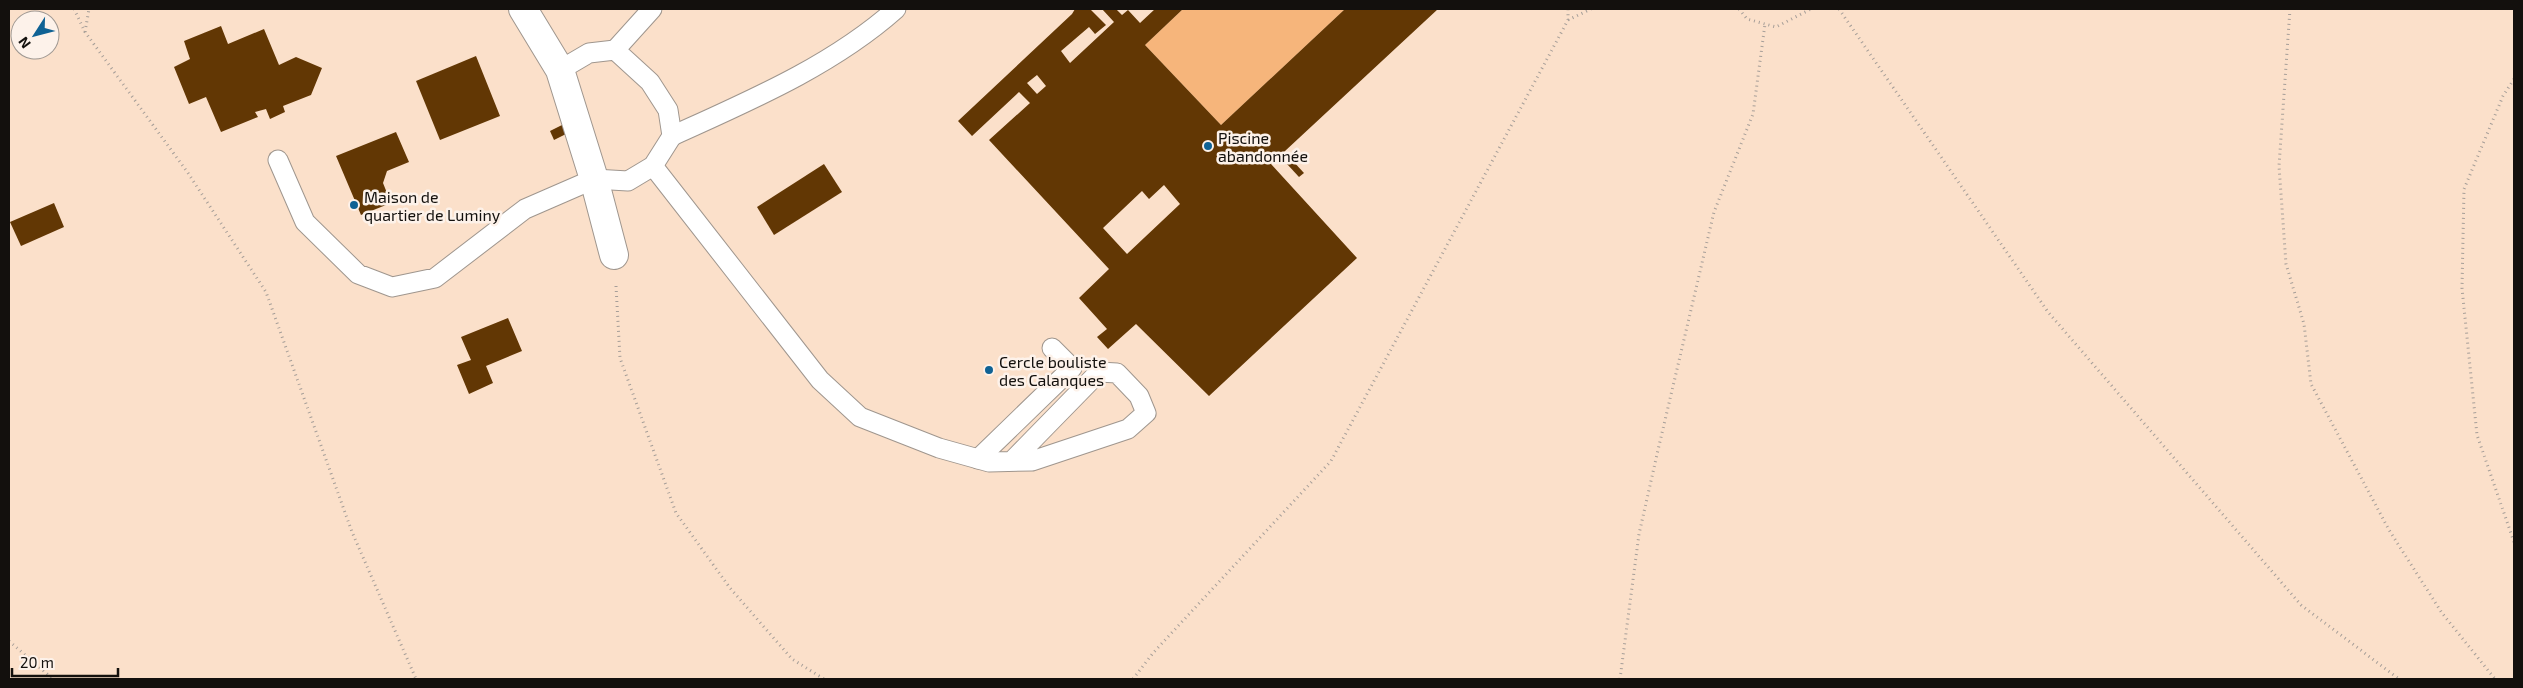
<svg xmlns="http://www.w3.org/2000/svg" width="2523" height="688" viewBox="0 0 2523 688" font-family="'Exo 2',sans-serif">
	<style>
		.green { fill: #fbe0ca; fill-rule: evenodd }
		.water { fill: #f6b57b }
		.building { fill: #623704; fill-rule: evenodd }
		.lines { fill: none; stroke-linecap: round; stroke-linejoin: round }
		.service-casing { stroke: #9f968e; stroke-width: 21 }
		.minor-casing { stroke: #9f968e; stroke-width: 30 }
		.path { stroke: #a69e98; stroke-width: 3; stroke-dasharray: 1 4; stroke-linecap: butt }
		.service { stroke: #fff; stroke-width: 19 }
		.minor { stroke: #fff; stroke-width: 28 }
		.poi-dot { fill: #0f6294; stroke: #fdf2ea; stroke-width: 2 }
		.labels { text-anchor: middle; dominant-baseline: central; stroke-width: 5; stroke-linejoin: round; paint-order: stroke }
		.poi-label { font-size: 16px; fill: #13100d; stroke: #fdf2ea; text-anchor: start }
	</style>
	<rect width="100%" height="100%" fill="#fdf2ea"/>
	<path class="green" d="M 9,9 L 2514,9 L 2514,679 L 9,679 ZM 20,20 L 50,20 L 50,50 L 20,50 Z"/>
	<polygon class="water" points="1183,9 1345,9 1221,125 1145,45"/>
	<g class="building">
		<path d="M 1075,9 L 1090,9 L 1106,25 L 1095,34 L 1089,27 L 1061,51 L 1070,63 L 1114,22 L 1102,9 L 1116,9 L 1122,15 L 1128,10 L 1140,23 L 1155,9 L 1183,9 L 1145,45 L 1221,125 L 1345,9 L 1438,9 L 1271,164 L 1357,258 L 1209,396 L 1136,324 L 1108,349 L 1097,337 L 1107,329 L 1079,298 L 1109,269 L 989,140 L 1030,103 L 1019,92 L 972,136 L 958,121 L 1072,14 ZM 1037,75 L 1046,86 L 1037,94 L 1027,83 ZM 1164,185 L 1180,204 L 1127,254 L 1103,228 L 1142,191 L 1149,199 Z"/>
		<polygon points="221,26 228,44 264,29 279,65 296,57 322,68 311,95 283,106 285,112 270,119 266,109 255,112 258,117 221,132 206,97 189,104 174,67 190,59 184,41"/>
		<polygon points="476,56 500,116 440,140 416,81"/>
		<polygon points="562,125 566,134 554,140 550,131"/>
		<polygon points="396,132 409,162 387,171 383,183 391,203 361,215 336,156"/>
		<polygon points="1292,160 1304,173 1299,177 1287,164"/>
		<polygon points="824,164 842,192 774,235 757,207"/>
		<polygon points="54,203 64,227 21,246 10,222"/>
		<polygon points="508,318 522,351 486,366 493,383 469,394 457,365 471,360 461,337"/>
	</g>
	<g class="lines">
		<defs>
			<g id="service">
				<polyline points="615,50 652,9"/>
				<path d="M 672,136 C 749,101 832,66 896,9"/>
				<polyline points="278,160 305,222 358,274 392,287 435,278 525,209 594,179 628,181 653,166 672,136 668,110 650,82 615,50 589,53 560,70"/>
				<polyline points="653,166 820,380 860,417 939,448 989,462 1032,461 1128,429 1146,413 1139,396 1117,373 1099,372 1012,461"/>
				<polyline points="978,459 1072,368 1052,348"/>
			</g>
			<polyline id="minor" points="523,9 560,70 594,179 614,255"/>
		</defs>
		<use href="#service" class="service-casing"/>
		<use href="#minor" class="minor-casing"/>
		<g class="path">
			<polyline points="74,9 85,32 188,173 266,292 352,532 416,679"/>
			<polyline points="1739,9 1747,19 1776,27 1811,9"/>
			<polyline points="1839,9 2048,312 2301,605 2399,679"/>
			<polyline points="2290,9 2279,166 2286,264 2304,324 2311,384 2389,530 2442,613 2495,679"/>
			<polyline points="1568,20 1591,9"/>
			<polyline points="85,32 89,9"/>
			<polyline points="2514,79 2503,96 2464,189 2462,288 2477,435 2514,542"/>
			<polyline points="616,286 620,358 676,513 730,588 792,659 824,679"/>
			<polyline points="9,641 53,679"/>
			<polyline points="1133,679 1153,653 1331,461 1568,20 1568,9"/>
			<polyline points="1620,679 1639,534 1658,450 1714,212 1753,114 1765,24"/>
		</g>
		<use href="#service" class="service"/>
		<use href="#minor" class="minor"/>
	</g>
	<g class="poi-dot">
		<circle cx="1208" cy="146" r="5"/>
		<circle cx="354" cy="205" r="5"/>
		<circle cx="989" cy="370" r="5"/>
	</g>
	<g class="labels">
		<g class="poi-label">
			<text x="1218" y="137">Piscine<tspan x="1218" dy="18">abandonnée</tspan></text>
			<text x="364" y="196">Maison de<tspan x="364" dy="18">quartier de Luminy</tspan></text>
			<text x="999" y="361">Cercle bouliste<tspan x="999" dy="18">des Calanques</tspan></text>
		</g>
	</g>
	<rect width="2523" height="688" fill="none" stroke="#13100d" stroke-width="20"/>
	<g transform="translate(35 35) rotate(234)"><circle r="24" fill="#fdf2ea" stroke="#9f9892"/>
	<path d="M0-4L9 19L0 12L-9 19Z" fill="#0f6294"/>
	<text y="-8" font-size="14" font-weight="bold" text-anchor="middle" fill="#13100d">N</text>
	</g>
	<path d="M12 668v8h106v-8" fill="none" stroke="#13100d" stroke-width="2.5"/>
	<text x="20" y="668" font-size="15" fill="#13100d" stroke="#fdf2ea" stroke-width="4" paint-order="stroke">20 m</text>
</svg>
